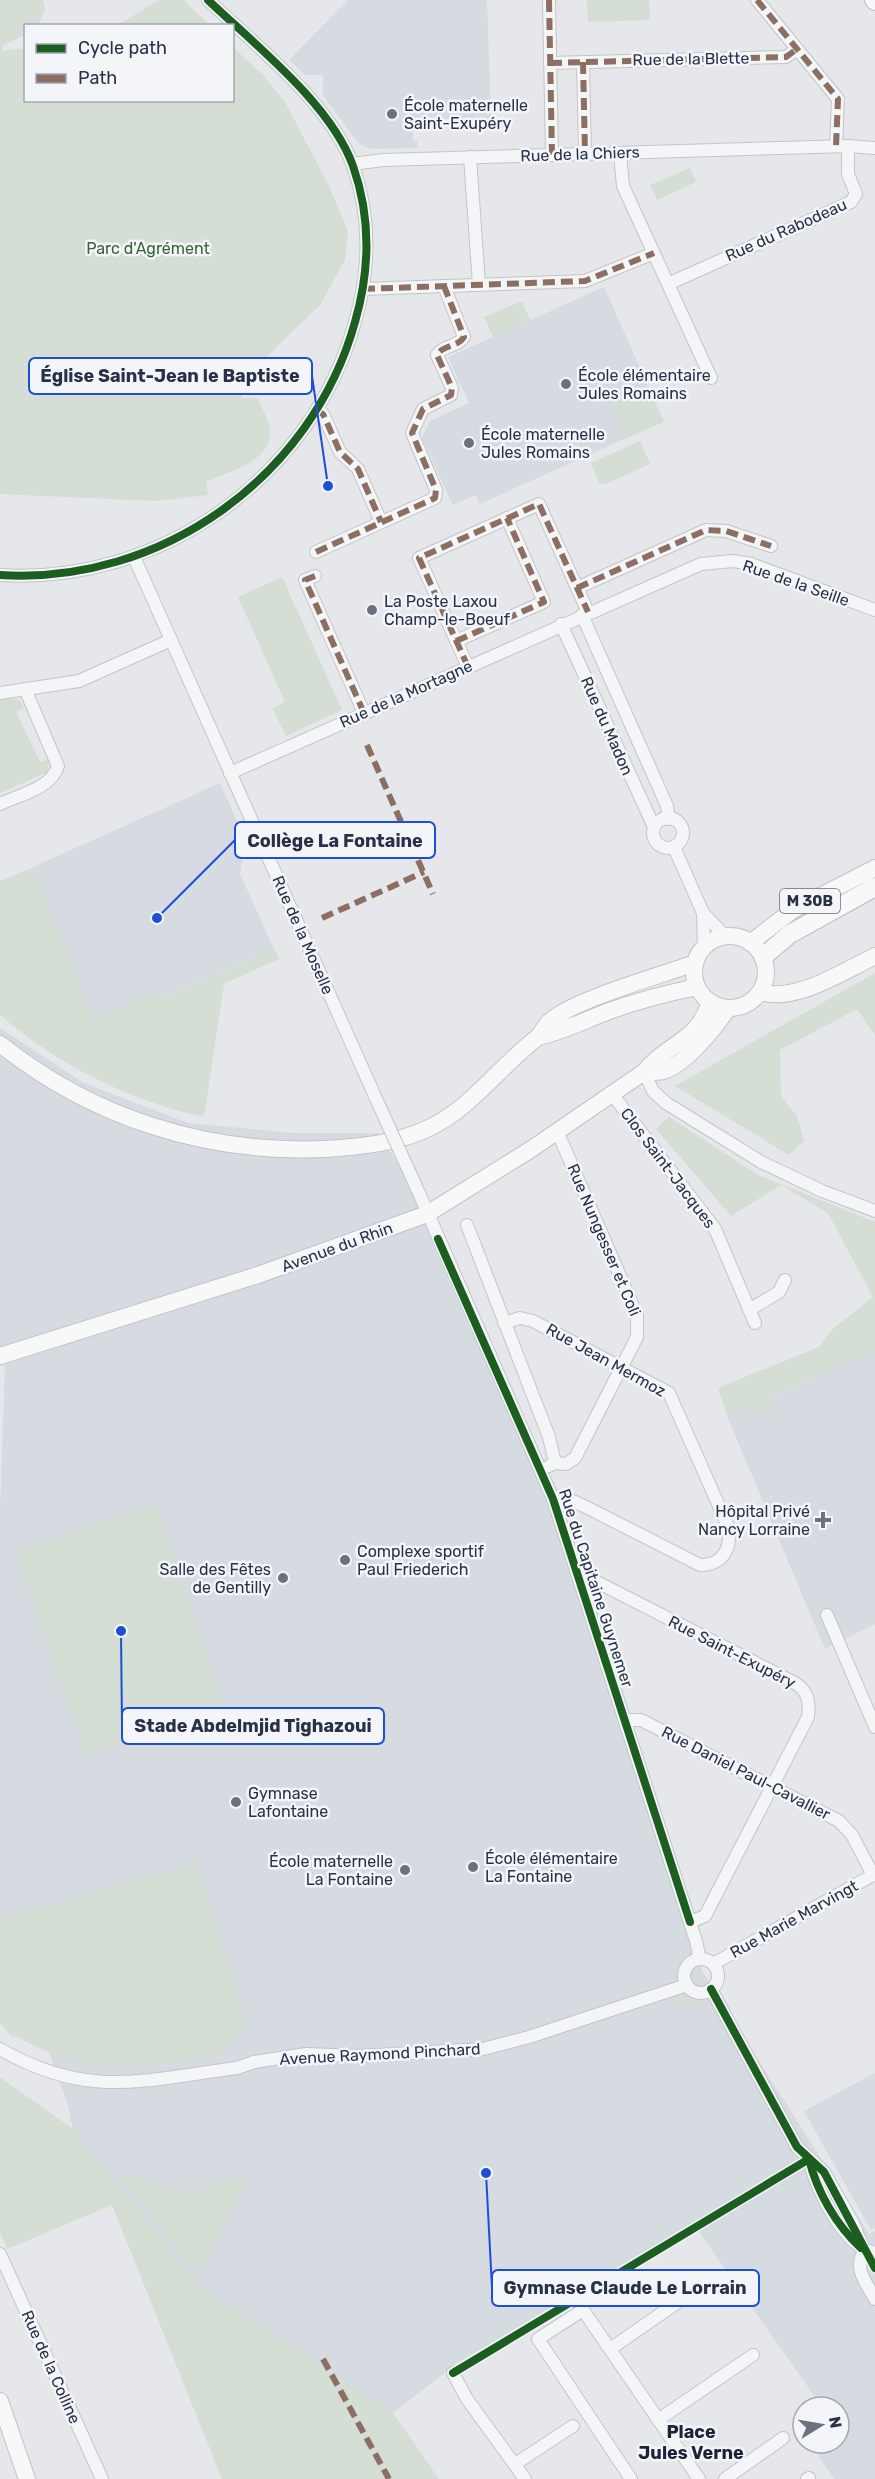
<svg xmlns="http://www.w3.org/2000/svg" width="875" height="2479" viewBox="0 0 875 2479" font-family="Rubik,sans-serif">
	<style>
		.built { fill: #d6dae1 }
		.green { fill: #d4ded5 }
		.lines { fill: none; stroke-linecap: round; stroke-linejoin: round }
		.minor-casing { stroke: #c3c5c8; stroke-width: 14 }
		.major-casing { stroke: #c1c4c8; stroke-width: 18 }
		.highway-casing { stroke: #b7babf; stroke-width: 20 }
		.minor { stroke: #f4f5f7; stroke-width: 12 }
		.major { stroke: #f8f8f8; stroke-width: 16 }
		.highway { stroke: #f8f8f8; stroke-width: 18 }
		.minor-bridge-casing { stroke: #c3c5c8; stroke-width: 14; stroke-linecap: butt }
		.minor-bridge { stroke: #f4f5f7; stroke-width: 12 }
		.quiet { stroke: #8d6e63; stroke-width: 6; stroke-dasharray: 12 6; stroke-linecap: butt }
		.cycleway-casing { stroke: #f3f5f9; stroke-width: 11 }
		.cycleway { stroke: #1b5e20; stroke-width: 8 }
		.poi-dot { fill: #6a7180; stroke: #f3f5f9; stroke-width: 2 }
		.labels { text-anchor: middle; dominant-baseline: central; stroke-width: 5; stroke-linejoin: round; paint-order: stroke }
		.shield { fill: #f3f5f9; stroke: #656c7c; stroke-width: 1.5 }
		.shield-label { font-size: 15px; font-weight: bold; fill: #283247 }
		.street-label { font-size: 16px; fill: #283247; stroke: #f3f5f9 }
		.poi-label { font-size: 16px; fill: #283247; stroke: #f3f5f9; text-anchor: start }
		.park-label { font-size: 16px; fill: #3a6434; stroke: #f3f5f9 }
		.neighbourhood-label { font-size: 18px; font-weight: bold; fill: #1b2338; stroke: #f3f5f9 }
		.leader { fill: none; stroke: #1d4ed8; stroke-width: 2 }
		.callout-dot { fill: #1d4ed8; stroke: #f3f5f9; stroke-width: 2 }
		.callout { fill: #f3f5f9; stroke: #1d4ed8; stroke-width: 2 }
		.callout-label { font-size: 18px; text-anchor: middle; font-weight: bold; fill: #283247 }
	</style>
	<rect width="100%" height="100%" fill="#e5e7ea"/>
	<g class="built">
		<polygon points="348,0 487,0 491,119 413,119 413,141 417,141 418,148 371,149 359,144 323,95 323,75 305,75 289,60"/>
		<polygon points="604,287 648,386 610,402 626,438 480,504 476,495 453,505 422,438 430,421 469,403 448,357"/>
		<polygon points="220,783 245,839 240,874 274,949 157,1000 154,994 94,1020 69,965 73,962 31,868"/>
		<polygon points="0,1028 84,1083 188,1123 293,1133 378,1133 433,1216 559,1494 703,1973 869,2234 875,2231 875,2479 834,2479 810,2443 839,2443 839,2407 822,2407 693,2223 456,2364 393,2413 200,2287 73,2129 68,2105 0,1917 0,1510 5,1366 0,1366"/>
		<polygon points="875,1353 875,1624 825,1649 727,1416 756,1406 829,1370"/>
		<polygon points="875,2073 875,2228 871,2230 804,2111"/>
	</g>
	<g class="green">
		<path d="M 0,0 L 43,0 L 45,8 L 39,25 L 26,26 L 25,35 L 2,46 L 3,51 L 25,48 L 26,100 L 232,100 L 233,47 L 264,76 L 285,102 L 329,186 L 348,231 L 345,260 L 320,305 L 260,363 L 243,363 L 242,398 L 258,398 C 261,407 267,416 269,425 C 278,460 230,471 206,482 L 208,495 L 156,501 L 0,494 Z"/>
		<polygon points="159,0 183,0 210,25 118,25"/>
		<polygon points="587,0 649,0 650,20 588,22"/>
		<polygon points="690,168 696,182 657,200 650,185"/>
		<polygon points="522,301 530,320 493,337 484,317"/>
		<polygon points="648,386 664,422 626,438 610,402"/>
		<polygon points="640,441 650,464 603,485 599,483 591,463"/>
		<polygon points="282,577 342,710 286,736 272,708 285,702 238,597"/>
		<polygon points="13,698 20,701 24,708 16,712 40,762 49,759 48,772 0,793 0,700"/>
		<path d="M 31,868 L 73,962 L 70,966 L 94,1020 L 154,993 L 158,1000 L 274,949 L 279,959 L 224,984 L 204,1117 C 130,1101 58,1065 0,1015 L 0,881 Z"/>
		<polygon points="875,973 875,1035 857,1009 780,1050 781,1096 797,1116 804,1141 789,1155 675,1086"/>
		<polygon points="669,1117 758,1175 875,1222 875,1353 829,1370 771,1398 775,1410 761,1417 756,1406 727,1416 718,1388 819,1347 834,1328 873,1297 828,1213 781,1185 731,1216 656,1129"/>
		<polygon points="156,1504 225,1709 86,1756 16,1552"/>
		<path d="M 196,1863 L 249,2032 L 228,2039 L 230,2048 L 221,2051 L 217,2056 C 143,2067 84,2076 16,2036 L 13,2038 L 0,2023 L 0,1919 Z"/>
		<polygon points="686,1996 707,2005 704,2008 672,2004 670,1999"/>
		<polygon points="0,2077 73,2129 200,2287 393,2413 439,2479 222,2479 112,2205 7,2249 0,2233"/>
		<polygon points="114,2173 134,2176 181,2194 183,2188 202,2191 240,2175 247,2179 202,2269 192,2268 130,2188"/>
	</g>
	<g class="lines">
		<defs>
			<g id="minor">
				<polyline points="549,0 552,155"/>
				<polyline points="757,0 838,99 836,146"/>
				<polyline points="583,62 585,154"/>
				<polyline points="550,63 786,57 797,49"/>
				<polyline points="620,153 623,186 711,378"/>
				<polyline points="470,157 479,285"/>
				<polyline points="352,164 383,160 848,146 875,148"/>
				<polyline points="668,284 851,202 856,194 848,174 848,146"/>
				<polyline points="363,289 585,281 654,253"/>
				<polyline points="316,410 323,414 340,452 358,469 381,522"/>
				<path d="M 316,552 L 435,498 L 436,490 L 412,433 L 423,409 L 451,395 L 452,388 L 437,355 C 443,345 458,347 464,337 L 444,286"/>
				<polyline points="134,557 378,1103"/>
				<path d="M 0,575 C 161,585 312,477 355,322 C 370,270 371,217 353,166 C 331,104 255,45 208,0"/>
				<polyline points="315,576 305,580 364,713"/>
				<polyline points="577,588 706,530 726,531 771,546"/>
				<polyline points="582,615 667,806 669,819"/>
				<polyline points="561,624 654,827"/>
				<polyline points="456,641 544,602 507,518"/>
				<polyline points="468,667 419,558 539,504 588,612"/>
				<polyline points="0,693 79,681 171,640"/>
				<polyline points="230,773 701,564 733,561 751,564 875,610"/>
				<path d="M 0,804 C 19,795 52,788 58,766 L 25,689"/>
				<circle cx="668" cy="833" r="15"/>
				<polyline points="674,847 703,913 726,937"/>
				<polyline points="703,913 704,947"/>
				<polyline points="644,1072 653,1091 666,1103 761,1162 822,1191 875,1211"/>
				<polyline points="612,1094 715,1229 755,1323"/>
				<polyline points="419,1193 553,1499 696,1941 700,1959"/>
				<polyline points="467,1225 549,1437 555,1463 549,1466"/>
				<polyline points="749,1310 779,1292 785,1280"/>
				<path d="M 504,1323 L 520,1318 L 533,1321 L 669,1393 L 727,1524 C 733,1545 725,1565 700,1565 L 582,1505 L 563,1497 L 553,1499"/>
				<polyline points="555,1463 566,1464 575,1458 637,1337 637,1315 557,1131"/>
				<path d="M 580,1582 L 590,1579 L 595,1581 L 795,1683 C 808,1691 810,1702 808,1717 L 705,1916 L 690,1922"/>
				<polyline points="827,1615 875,1727"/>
				<polyline points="625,1720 641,1720 839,1821 852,1835 873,1875"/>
				<circle cx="701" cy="1976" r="17"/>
				<polyline points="713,1964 875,1874"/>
				<polyline points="711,1989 797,2147 824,2172 854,2225 864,2251"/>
				<path d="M 0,2049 C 89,2100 142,2080 237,2068 L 254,2062 L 306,2054 L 359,2056 L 483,2049 L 529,2037 L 687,1985"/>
				<path d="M 809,2159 C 816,2188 843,2247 875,2253"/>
				<path d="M 864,2251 C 854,2269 865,2281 875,2299"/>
				<polyline points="0,2254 102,2479"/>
				<polyline points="610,2349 704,2284"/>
				<polyline points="453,2373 467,2399 525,2479"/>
				<polyline points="658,2420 753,2355"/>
				<polyline points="515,2464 573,2426"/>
				<polyline points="631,2479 538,2339 583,2310 699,2479"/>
				<polyline points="725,2479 783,2438"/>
				<polyline points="807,2479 809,2478"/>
			</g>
			<g id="major">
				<circle cx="730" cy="972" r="36"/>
				<polyline points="750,943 793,910 875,868"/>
				<path d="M 761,992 C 795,1003 844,971 875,956"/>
				<path d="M 538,1037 C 565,1031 587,1019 612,1010 C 640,1000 668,993 697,987"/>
				<path d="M 0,1044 C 93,1118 206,1154 325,1149 C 360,1147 399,1143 431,1127 C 473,1106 501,1065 538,1037 C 542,1032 545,1026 549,1022 C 572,1000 662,975 695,963"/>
				<path d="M 644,1072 C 650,1072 657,1072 663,1071 C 685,1065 716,1027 728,1008"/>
				<path d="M 0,1356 L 258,1275 L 427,1214 L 530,1150 L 644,1072 C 668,1042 697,1043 710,1002"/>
				<polyline points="0,2401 27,2479"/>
			</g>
			<g id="highway">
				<polyline points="874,0 875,1"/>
				<polyline points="763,957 790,934 875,887"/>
			</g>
		</defs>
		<use href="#minor" class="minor-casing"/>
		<use href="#major" class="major-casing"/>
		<use href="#highway" class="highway-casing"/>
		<use href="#minor" class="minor"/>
		<use href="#major" class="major"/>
		<use href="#highway" class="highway"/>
		<defs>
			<polyline id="minor-bridge" points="378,1103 419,1193"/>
		</defs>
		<use href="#minor-bridge" class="minor-bridge-casing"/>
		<use href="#minor-bridge" class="minor-bridge"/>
		<g class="quiet">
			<polyline points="549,0 552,155"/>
			<polyline points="757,0 838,99 836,146"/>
			<polyline points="583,62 585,154"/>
			<polyline points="550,63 786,57 797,49"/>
			<polyline points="363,289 585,281 654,253"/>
			<polyline points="316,410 323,414 340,452 358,469 381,522"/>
			<path d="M 316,552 L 435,498 L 436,490 L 412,433 L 423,409 L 451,395 L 452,388 L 437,355 C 443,345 458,347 464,337 L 444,286"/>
			<polyline points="315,576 305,580 364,713"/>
			<polyline points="577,588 706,530 726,531 771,546"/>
			<polyline points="456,641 544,602 507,518"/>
			<polyline points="468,667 419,558 539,504 588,612"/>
			<polyline points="367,745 433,894"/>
			<polyline points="322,918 424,872"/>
			<polyline points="323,2359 389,2479"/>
		</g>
		<defs>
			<g id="cycleway">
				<path d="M 0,575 C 161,585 312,477 355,322 C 370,270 371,217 353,166 C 331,104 255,45 208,0"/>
				<polyline points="438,1239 553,1499 690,1922"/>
				<polyline points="711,1989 797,2147 824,2172 875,2268"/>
				<path d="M 809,2159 C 817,2192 836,2225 861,2248"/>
				<polyline points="453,2373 809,2159"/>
			</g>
		</defs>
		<use href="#cycleway" class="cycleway-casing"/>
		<use href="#cycleway" class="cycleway"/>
	</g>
	<g class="poi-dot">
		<circle cx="392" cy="114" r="6"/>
		<circle cx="566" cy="384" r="6"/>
		<circle cx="469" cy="443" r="6"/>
		<circle cx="372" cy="610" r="6"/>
		<path d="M820 1511h6v6h6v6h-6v6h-6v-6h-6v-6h6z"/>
		<circle cx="345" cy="1560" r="6"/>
		<circle cx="283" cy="1578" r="6"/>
		<circle cx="236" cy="1802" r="6"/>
		<circle cx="473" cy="1867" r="6"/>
		<circle cx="405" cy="1870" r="6"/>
	</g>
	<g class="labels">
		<rect class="shield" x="780" y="889" width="60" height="24" rx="4.5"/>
		<g class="shield-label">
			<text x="810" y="901">M 30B</text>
		</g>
		<g class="street-label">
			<text transform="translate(691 59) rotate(-1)">Rue de la Blette</text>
			<text transform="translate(580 154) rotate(-2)">Rue de la Chiers</text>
			<text transform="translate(786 230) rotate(-24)">Rue du Rabodeau</text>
			<text transform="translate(796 583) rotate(19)">Rue de la Seille</text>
			<text transform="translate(406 694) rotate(-24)">Rue de la Mortagne</text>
			<text transform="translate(607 726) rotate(66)">Rue du Madon</text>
			<text transform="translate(303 935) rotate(66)">Rue de la Moselle</text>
			<text transform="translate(668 1168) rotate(53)">Clos Saint-Jacques</text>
			<text transform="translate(604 1240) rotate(67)">Rue Nungesser et Coli</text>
			<text transform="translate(337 1247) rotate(-20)">Avenue du Rhin</text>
			<text transform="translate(606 1360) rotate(29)">Rue Jean Mermoz</text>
			<text transform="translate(596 1588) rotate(72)">Rue du Capitaine Guynemer</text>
			<text transform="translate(732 1652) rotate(27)">Rue Saint-Exupéry</text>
			<text transform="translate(746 1773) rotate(27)">Rue Daniel Paul-Cavallier</text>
			<text transform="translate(794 1919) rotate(-29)">Rue Marie Marvingt</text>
			<text transform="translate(380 2054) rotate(-3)">Avenue Raymond Pinchard</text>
			<text transform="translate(51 2367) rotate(66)">Rue de la Colline</text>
		</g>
		<g class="poi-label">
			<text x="404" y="105">École maternelle<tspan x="404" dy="18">Saint-Exupéry</tspan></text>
			<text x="578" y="375">École élémentaire<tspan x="578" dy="18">Jules Romains</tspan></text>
			<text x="481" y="434">École maternelle<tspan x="481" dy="18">Jules Romains</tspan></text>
			<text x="384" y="601">La Poste Laxou<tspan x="384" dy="18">Champ-le-Boeuf</tspan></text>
			<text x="810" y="1511" text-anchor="end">Hôpital Privé<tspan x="810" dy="18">Nancy Lorraine</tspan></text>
			<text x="357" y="1551">Complexe sportif<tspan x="357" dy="18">Paul Friederich</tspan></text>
			<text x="271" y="1569" text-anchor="end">Salle des Fêtes<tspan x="271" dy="18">de Gentilly</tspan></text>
			<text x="248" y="1793">Gymnase<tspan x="248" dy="18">Lafontaine</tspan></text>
			<text x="485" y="1858">École élémentaire<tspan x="485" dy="18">La Fontaine</tspan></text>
			<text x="393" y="1861" text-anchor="end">École maternelle<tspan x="393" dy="18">La Fontaine</tspan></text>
		</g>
		<g class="park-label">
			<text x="148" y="248">Parc d'Agrément</text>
		</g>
		<g class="neighbourhood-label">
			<text x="691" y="2432">Place<tspan x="691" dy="21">Jules Verne</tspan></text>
		</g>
	</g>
	<path class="leader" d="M328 486L312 376M157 918L235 840M121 1631L122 1726M486 2173L492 2288"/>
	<g class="callout-dot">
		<circle cx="328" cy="486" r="6"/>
		<circle cx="157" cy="918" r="6"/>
		<circle cx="121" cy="1631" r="6"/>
		<circle cx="486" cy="2173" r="6"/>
	</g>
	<g class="callout">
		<rect x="29" y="358" width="283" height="36" rx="6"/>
		<rect x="235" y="822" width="200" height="36" rx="6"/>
		<rect x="122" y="1708" width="262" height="36" rx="6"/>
		<rect x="492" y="2270" width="267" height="36" rx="6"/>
	</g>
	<g class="callout-label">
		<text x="170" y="382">Église Saint-Jean le Baptiste</text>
		<text x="335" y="847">Collège La Fontaine</text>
		<text x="253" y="1732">Stade Abdelmjid Tighazoui</text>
		<text x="625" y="2294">Gymnase Claude Le Lorrain</text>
	</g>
	<rect x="24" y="24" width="210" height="78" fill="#f3f5f9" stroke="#a2a7b2" stroke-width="1.5"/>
	<rect x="36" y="44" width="30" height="9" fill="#1b5e20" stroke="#a2a7b2" stroke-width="1.5"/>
	<text x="78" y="54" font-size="18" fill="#283247">Cycle path</text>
	<rect x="36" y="74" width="30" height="9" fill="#8d6e63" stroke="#a2a7b2" stroke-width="1.5"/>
	<text x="78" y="84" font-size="18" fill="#283247">Path</text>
	<g transform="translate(821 2425) rotate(79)"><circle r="28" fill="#f3f5f9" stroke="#a2a7b2" stroke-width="1.5"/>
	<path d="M0-4.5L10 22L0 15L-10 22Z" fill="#6a7180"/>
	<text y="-9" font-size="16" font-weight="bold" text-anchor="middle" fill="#283247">N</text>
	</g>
</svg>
